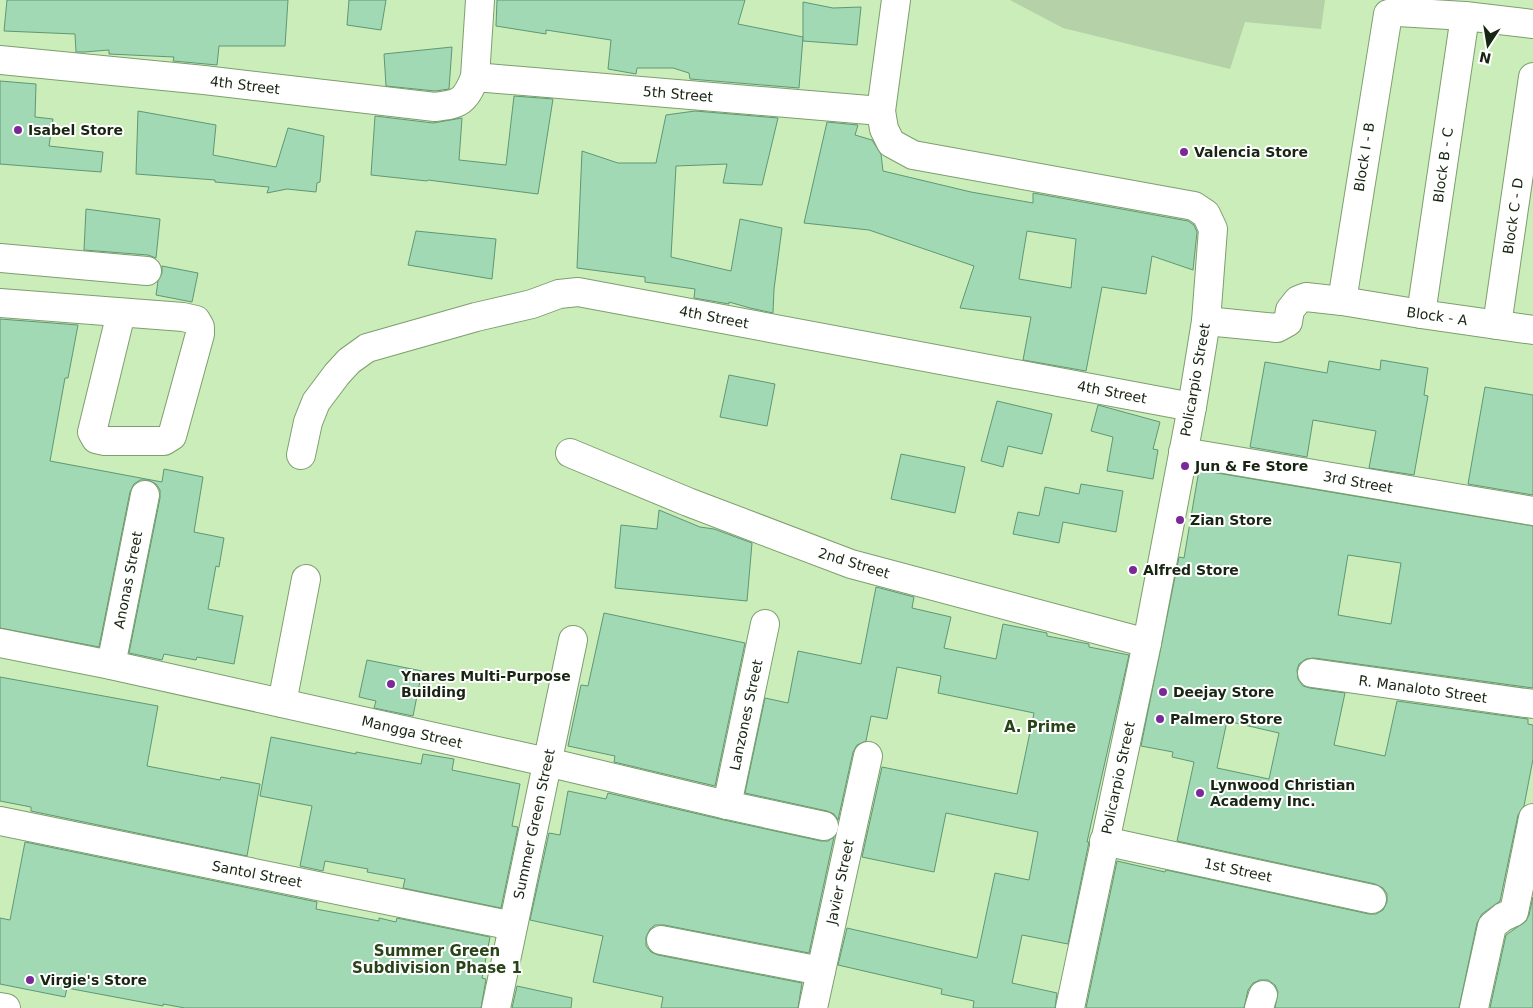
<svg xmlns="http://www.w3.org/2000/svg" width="1533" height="1008" viewBox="0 0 1533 1008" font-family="'DejaVu Sans',sans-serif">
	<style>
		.green { fill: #b5d1a8 }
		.building { fill: #a0d9b4; stroke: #609774; fill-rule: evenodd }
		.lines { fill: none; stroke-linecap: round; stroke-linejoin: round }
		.minor-casing { stroke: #7e9e6e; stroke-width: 30 }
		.minor { stroke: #fff; stroke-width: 28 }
		.poi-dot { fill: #7b2898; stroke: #fff; stroke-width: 2 }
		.labels { text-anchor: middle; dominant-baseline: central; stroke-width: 4; stroke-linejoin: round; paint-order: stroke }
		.street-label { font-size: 14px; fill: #182512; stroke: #fff }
		.poi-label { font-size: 14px; font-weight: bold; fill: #182512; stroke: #fff; text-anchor: start }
		.neighbourhood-label { font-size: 15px; font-weight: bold; fill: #274317; stroke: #fff }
	</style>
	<rect width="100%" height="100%" fill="#caedb9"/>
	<polygon class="green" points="1010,0 1325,0 1321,29 1245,22 1230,69 1063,28"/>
	<g class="building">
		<polygon points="7,0 288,0 285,46 219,46 217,65 173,61 174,57 109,54 109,50 84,52 76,52 75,34 4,31"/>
		<polygon points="349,0 386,0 381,30 347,25"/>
		<polygon points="497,0 745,0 738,24 803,37 799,88 690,79 689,73 673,68 637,68 636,74 608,69 611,40 546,30 546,34 496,26"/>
		<polygon points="803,2 833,8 861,7 857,45 803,41"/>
		<polygon points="452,47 449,89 435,91 386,86 384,54"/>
		<polygon points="0,81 36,84 35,117 53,119 49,146 103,152 101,172 0,164"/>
		<polygon points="514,96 553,99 538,194 428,180 427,181 371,175 375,116 433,123 462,118 459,160 506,165"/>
		<polygon points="138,111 216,125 213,155 276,167 288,128 324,136 320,182 317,183 316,192 287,189 267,193 269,187 215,182 215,180 136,174"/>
		<polygon points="695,111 778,118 762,185 723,183 727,164 676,166 671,257 731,271 740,219 782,228 774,289 773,313 750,308 729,302 729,304 694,298 695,289 645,282 645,277 577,268 582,151 618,163 656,163 666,115"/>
		<path d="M 827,122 L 858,125 L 855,135 L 872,140 L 881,154 L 883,171 L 971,192 L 1033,203 L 1033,193 L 1188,221 L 1194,225 L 1197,232 L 1193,270 L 1152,256 L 1146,294 L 1102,287 L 1086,371 L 1023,360 L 1031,317 L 960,308 L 974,266 L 869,230 L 804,223 ZM 1027,231 L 1076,239 L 1071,288 L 1019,279 Z"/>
		<polygon points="86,209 160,219 156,258 148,255 84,250"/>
		<polygon points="416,231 496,239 492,279 408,265"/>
		<polygon points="162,266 198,273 192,302 156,295 158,281 162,273"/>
		<polygon points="0,319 78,325 68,378 65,378 50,461 162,482 164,469 203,477 194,532 224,538 219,567 216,566 208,609 243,616 234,664 197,657 196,660 164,654 162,660 129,653 160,498 160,490 156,484 148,480 140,480 134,484 130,492 99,647 0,628"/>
		<polygon points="1381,360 1428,368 1424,395 1428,396 1414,475 1369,468 1376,431 1313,420 1307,457 1250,447 1265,362 1327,373 1329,361 1380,370"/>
		<polygon points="729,375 775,384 767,426 720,417"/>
		<polygon points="1485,387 1533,395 1533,495 1468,484"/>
		<polygon points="997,401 1052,414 1042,454 1008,446 1003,467 981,461"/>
		<polygon points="1098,405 1160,422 1153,449 1158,450 1153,479 1107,471 1113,437 1091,431"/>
		<polygon points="901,454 965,467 955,513 891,499"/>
		<path d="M 1199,470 L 1533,526 L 1533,688 L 1314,658 L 1306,659 L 1299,664 L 1297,670 L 1298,679 L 1303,686 L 1310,688 L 1345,693 L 1334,745 L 1385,756 L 1397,701 L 1528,719 L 1528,724 L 1533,725 L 1533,759 L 1524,806 L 1518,815 L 1500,901 L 1482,914 L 1477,923 L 1459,1008 L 1275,1008 L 1278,992 L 1275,985 L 1268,980 L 1260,980 L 1253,983 L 1248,990 L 1244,1008 L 1086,1008 L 1117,861 L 1165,872 L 1166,870 L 1369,914 L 1376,914 L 1383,910 L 1387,902 L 1387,894 L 1383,888 L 1375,884 L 1177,841 L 1194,762 L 1172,757 L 1173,752 L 1141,746 L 1179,557 L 1184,558 ZM 1348,555 L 1401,563 L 1391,624 L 1338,615 ZM 1227,721 L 1279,733 L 1269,779 L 1217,768 Z"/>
		<polygon points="1081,484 1123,491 1116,532 1063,522 1059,543 1013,534 1018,512 1039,516 1045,487 1079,494"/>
		<polygon points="659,510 700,527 714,529 752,543 747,601 615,588 621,525 657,529"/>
		<polygon points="876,587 914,597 912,608 951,617 944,648 996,659 1003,624 1047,633 1047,636 1089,644 1089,647 1129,655 1087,842 1089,842 1068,944 1022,935 1012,983 1057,993 1055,1008 973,1008 974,1001 941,994 942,989 838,965 847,928 977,958 995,873 1029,880 1038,832 946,813 934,872 862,857 882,767 1017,794 1034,713 938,693 941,676 897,667 887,719 871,716 866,741 857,745 853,752 838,820 834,814 827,811 745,793 765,698 788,703 798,651 861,664"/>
		<polygon points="604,613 745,643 715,786 614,762 615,756 568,746 581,685 588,686"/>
		<polygon points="367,660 422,671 413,716 374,708 376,701 359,697"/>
		<polygon points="0,677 158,706 147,766 220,780 221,777 260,784 247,856 31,811 31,807 0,801"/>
		<polygon points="271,737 356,754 356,752 421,764 423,754 454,759 452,770 520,784 512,826 518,827 501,908 403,888 405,879 367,872 368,869 325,861 323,871 300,866 312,806 260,796"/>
		<polygon points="568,791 606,799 608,793 724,820 821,841 828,841 834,837 809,953 664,925 655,925 650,929 646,937 646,946 651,952 658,955 802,983 798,1008 661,1008 663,997 593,982 603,936 530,920 549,833 560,835"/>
		<polygon points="25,842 317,902 316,909 379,921 379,918 396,922 397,918 490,937 482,978 486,979 481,1008 185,1008 163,1004 163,1006 67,988 65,997 0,984 0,918 10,920"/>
		<polygon points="1533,897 1533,1008 1490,1008 1506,935 1526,921 1529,915"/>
		<polygon points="517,986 572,998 571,1008 512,1008"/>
	</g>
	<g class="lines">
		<defs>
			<g id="minor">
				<polyline points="896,0 881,111 884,129 891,143 913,155 1194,206 1206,214 1213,229 1206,321 1192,407 1147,643 1070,1008"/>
				<path d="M 0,60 L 204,80 L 435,107 C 460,104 465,102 475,77 L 480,0"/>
				<polyline points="475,77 881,111"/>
				<polyline points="0,258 147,271"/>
				<polyline points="1342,301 1388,14 1398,12 1465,16 1533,24"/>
				<polyline points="0,303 183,317 196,320 200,327 200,334 172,436 164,441 105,441 96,439 92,432 121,313"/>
				<polyline points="1421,314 1465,16"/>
				<polyline points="1206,321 1277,328 1288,322 1290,310 1298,300 1306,297 1342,301 1421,314 1533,330"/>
				<polyline points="1497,325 1533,77"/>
				<polyline points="1183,452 1533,511"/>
				<polyline points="570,453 688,502 851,564 1147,643"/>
				<polyline points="301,455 308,422 316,402 337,374 349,361 367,348 476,317 532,304 559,294 578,292 1192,407"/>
				<polyline points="0,643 111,665 547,762 727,805 824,826"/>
				<polyline points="111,665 145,495"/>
				<polyline points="1312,673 1533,704"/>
				<polyline points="282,703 306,579"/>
				<polyline points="727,805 765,624"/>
				<polyline points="0,821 513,926"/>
				<polyline points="1104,841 1372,899"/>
				<polyline points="661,940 821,971"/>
				<polyline points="0,1007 6,1008"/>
				<polyline points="496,1008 573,640"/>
				<polyline points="813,1008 868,756"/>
				<polyline points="1259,1008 1263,995"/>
				<polyline points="1474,1008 1492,926 1503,917 1514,912 1533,818"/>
			</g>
		</defs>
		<use href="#minor" class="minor-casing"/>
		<use href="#minor" class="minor"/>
	</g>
	<g class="poi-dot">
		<circle cx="18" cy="130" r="5"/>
		<circle cx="1184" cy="152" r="5"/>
		<circle cx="1185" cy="466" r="5"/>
		<circle cx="1180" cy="520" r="5"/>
		<circle cx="1133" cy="570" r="5"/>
		<circle cx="391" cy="684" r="5"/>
		<circle cx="1163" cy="692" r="5"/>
		<circle cx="1160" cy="719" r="5"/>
		<circle cx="1200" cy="793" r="5"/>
		<circle cx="30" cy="980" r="5"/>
	</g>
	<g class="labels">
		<g class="street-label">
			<text transform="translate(245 85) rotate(7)">4th Street</text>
			<text transform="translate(678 94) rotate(5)">5th Street</text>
			<text transform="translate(1364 157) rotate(-81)">Block I - B</text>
			<text transform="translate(1443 165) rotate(-82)">Block B - C</text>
			<text transform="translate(1513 216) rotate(-82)">Block C - D</text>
			<text transform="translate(1437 316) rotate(8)">Block - A</text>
			<text transform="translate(714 317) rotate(11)">4th Street</text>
			<text transform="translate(1195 380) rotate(-80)">Policarpio Street</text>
			<text transform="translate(1112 392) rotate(11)">4th Street</text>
			<text transform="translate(1358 482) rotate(10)">3rd Street</text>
			<text transform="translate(854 563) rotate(17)">2nd Street</text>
			<text transform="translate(128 580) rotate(-79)">Anonas Street</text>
			<text transform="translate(1423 689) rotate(8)">R. Manaloto Street</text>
			<text transform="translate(746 715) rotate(-78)">Lanzones Street</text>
			<text transform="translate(412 732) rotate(13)">Mangga Street</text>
			<text transform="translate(1118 778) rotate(-78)">Policarpio Street</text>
			<text transform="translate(534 824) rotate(-78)">Summer Green Street</text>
			<text transform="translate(1238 870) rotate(12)">1st Street</text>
			<text transform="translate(257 874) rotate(11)">Santol Street</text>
			<text transform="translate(840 882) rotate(-78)">Javier Street</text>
		</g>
		<g class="poi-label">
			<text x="28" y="130">Isabel Store</text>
			<text x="1194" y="152">Valencia Store</text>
			<text x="1195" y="466">Jun &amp; Fe Store</text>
			<text x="1190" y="520">Zian Store</text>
			<text x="1143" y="570">Alfred Store</text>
			<text x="401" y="676">Ynares Multi-Purpose<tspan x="401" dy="16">Building</tspan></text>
			<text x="1173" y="692">Deejay Store</text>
			<text x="1170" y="719">Palmero Store</text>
			<text x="1210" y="785">Lynwood Christian<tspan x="1210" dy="16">Academy Inc.</tspan></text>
			<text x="40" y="980">Virgie's Store</text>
		</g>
		<g class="neighbourhood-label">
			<text x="1040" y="727">A. Prime</text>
			<text x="437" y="951">Summer Green<tspan x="437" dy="17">Subdivision Phase 1</tspan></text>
		</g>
	</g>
	<g transform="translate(1488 45) rotate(192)" stroke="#ffffff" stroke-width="4" paint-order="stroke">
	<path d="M0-4L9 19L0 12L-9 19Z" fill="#182512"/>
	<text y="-8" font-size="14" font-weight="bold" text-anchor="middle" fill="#182512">N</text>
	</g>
</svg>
